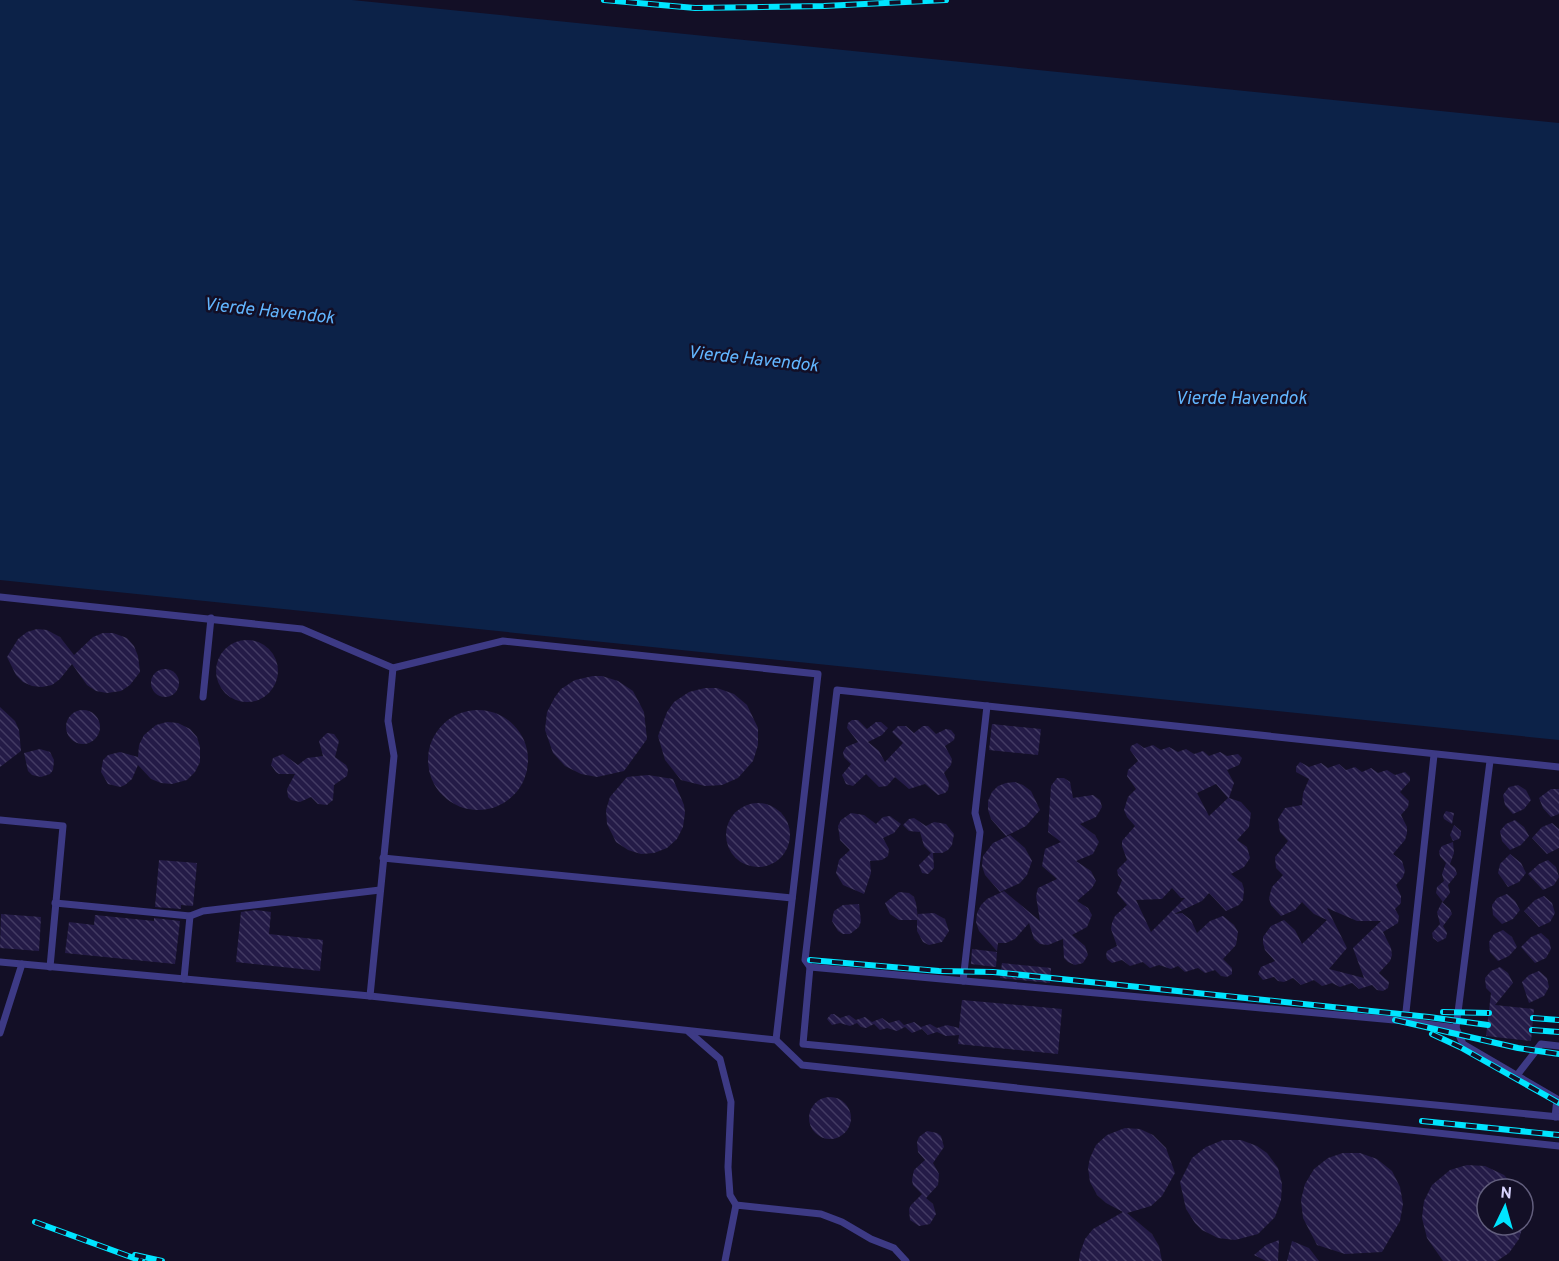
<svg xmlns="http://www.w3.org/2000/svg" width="1559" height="1261" viewBox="0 0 1559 1261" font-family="Overpass,sans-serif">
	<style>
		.water { fill: #0c2248 }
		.building { fill: url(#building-back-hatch); fill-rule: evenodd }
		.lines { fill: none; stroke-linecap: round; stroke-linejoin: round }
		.lane { stroke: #3d3a85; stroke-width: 7 }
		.rail-casing { stroke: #00e5ff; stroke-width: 6 }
		.rail { stroke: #130f26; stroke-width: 4; stroke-dasharray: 11; stroke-linecap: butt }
		.labels { text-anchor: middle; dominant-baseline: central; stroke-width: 5; stroke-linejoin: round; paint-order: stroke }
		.water-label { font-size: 18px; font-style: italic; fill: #62b6ff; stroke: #130f26 }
	</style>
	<defs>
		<pattern id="building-back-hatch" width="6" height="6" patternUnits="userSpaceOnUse" patternTransform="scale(1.5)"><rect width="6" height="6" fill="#241b47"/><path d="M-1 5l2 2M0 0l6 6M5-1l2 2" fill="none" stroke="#433b63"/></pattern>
	</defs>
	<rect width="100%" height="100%" fill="#130f26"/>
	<polygon class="water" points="0,0 352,0 1559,123 1559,740 0,580"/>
	<g class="building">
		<polygon points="37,629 47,630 60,637 74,655 93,637 103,633 113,633 127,638 134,646 138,656 140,672 130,685 121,691 107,693 96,691 87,685 72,664 60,679 52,685 42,687 32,686 23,682 16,675 7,657 18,639 27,632"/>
		<circle cx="247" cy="671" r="31"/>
		<circle cx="165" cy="683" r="14"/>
		<polygon points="593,676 602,676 618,681 633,691 644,712 647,739 624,771 597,777 581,774 565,766 553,753 545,730 547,712 555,697 561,689 575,680"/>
		<polygon points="705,688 717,688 734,694 747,705 758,728 758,745 753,761 738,778 722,785 705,786 681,780 665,760 658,736 667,712 674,702 689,692"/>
		<polygon points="0,707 15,721 19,730 21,751 0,767"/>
		<circle cx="478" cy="760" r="50"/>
		<circle cx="83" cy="727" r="17"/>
		<polygon points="852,720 858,720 867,729 876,722 881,722 888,728 882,735 868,742 879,751 885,762 903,743 892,732 898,726 906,726 914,733 923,726 928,726 936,734 946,729 951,730 955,735 954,740 945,746 952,759 951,765 944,773 949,783 948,790 945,793 938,795 925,784 909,789 895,777 887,786 879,787 866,774 853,786 846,784 842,775 851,764 844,757 843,752 846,747 858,742 847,728 848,723"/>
		<polygon points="167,722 178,723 190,729 197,737 200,747 200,762 195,772 187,780 172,784 161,783 151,779 138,765 132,779 125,785 120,787 108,784 101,772 103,760 108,755 120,752 138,757 139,745 144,735 156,725"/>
		<polygon points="992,724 1041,729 1038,755 989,750"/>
		<polygon points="327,733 334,734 339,741 335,757 346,765 348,769 347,776 334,785 333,800 327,805 318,804 311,797 300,802 291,800 288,797 287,789 295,774 279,774 276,772 271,765 273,758 283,754 298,765 307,758 323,756 319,741"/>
		<path d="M 1137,743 L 1144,748 L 1153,745 L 1161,750 L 1169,747 L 1178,752 L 1186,749 L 1194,754 L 1203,751 L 1209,756 L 1220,752 L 1227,756 L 1238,754 L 1242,758 L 1239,765 L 1227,770 L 1234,783 L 1229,798 L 1241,802 L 1251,813 L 1249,827 L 1237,840 L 1247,847 L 1250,858 L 1244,867 L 1231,874 L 1242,883 L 1244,889 L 1243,900 L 1239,905 L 1226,911 L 1209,893 L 1202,901 L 1174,914 L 1182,913 L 1191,920 L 1197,933 L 1210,921 L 1223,916 L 1234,925 L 1238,932 L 1236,945 L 1223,959 L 1232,968 L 1232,974 L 1227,977 L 1221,976 L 1215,970 L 1205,973 L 1198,968 L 1185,972 L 1178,966 L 1171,969 L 1159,965 L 1150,968 L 1143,962 L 1130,966 L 1122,960 L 1112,963 L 1107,959 L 1106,955 L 1107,951 L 1117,946 L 1111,929 L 1112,923 L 1115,916 L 1127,905 L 1117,893 L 1122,880 L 1118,875 L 1117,870 L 1127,860 L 1122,846 L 1122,841 L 1135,826 L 1127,817 L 1124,810 L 1128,797 L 1136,789 L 1127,776 L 1128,770 L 1138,761 L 1130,750 L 1131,746 ZM 1216,784 L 1228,798 L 1209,816 L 1197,793 ZM 1172,888 L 1181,898 L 1185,898 L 1151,932 L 1136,900 L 1162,899 Z"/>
		<polygon points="40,749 50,752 54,760 53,770 50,774 41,777 32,775 28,771 24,753"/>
		<path d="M 1300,762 L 1309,767 L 1321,763 L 1328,768 L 1339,764 L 1346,770 L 1355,767 L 1362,772 L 1371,768 L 1378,773 L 1387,770 L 1395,775 L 1405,772 L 1410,777 L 1410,781 L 1400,792 L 1409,801 L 1408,807 L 1401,815 L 1407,827 L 1407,833 L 1405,840 L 1393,854 L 1402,861 L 1405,871 L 1403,877 L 1396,885 L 1401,896 L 1401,903 L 1395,909 L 1399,916 L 1398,923 L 1383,932 L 1391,948 L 1392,955 L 1390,961 L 1379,973 L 1389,982 L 1388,988 L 1383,991 L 1377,990 L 1372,985 L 1359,989 L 1352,983 L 1340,987 L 1332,983 L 1322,986 L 1314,980 L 1301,985 L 1293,978 L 1284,982 L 1278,981 L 1274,977 L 1263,980 L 1258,974 L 1261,967 L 1275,961 L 1265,950 L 1263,943 L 1263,937 L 1271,926 L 1284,920 L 1295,930 L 1302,944 L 1327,920 L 1314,914 L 1302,902 L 1295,910 L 1281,916 L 1271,905 L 1269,898 L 1272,887 L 1283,875 L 1276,868 L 1275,857 L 1288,841 L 1280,832 L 1278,819 L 1285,808 L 1302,805 L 1303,793 L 1309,779 L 1296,772 L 1296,767 ZM 1327,908 L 1357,921 L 1381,921 L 1353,948 L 1364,978 L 1329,969 L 1347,948 Z"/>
		<polygon points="648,775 673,779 684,805 685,813 683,827 677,839 667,848 654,853 641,854 628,850 616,842 607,824 606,810 610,797 627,777"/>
		<polygon points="1057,778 1064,778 1070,782 1073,798 1093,795 1100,800 1102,807 1096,817 1080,824 1095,835 1099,842 1093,854 1076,861 1091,871 1096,881 1092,888 1077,901 1088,908 1092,915 1087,927 1072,935 1085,946 1088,955 1083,963 1075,965 1068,962 1064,958 1063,939 1048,945 1040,944 1034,939 1029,923 1015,939 1006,943 998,943 997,951 979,931 976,922 977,913 981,905 987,899 1004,891 1040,921 1036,896 1038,888 1057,879 1042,866 1045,849 1061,842 1048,832 1051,786"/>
		<polygon points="1015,782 1023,785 1031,791 1040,810 1026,826 1006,836 991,819 988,810 988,801 992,792 998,786 1006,783"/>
		<polygon points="1518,785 1526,790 1531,800 1524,809 1513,814 1505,805 1503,795 1509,787"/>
		<polygon points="1551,789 1559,789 1559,814 1551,817 1543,808 1539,798"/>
		<circle cx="758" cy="835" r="32"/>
		<polygon points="1446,811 1454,813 1452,824 1444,819 1443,816"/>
		<polygon points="851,813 864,815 876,824 883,817 890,816 901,824 894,833 883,838 889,849 888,856 882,860 870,861 871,873 864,894 843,885 836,873 839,860 850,850 840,840 838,826 841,820"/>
		<polygon points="914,818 926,826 934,822 946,824 954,834 952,845 948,850 942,853 933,853 934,868 928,874 922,873 919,865 931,853 924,846 920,832 909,831 903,825 909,819"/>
		<polygon points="1515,820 1524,827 1529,836 1521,845 1510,850 1502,841 1500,831 1506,824"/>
		<polygon points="1552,823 1559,829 1559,848 1547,854 1532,838 1542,827"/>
		<polygon points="1454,825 1461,831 1461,835 1459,839 1453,841 1450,835"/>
		<polygon points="1010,835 1025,848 1032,861 1027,875 1020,883 1000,892 985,875 982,866 983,856 993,843"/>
		<polygon points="1453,842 1454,853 1450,864 1455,868 1457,874 1448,885 1450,893 1443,902 1436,893 1437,887 1444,881 1442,874 1446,863 1440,856 1439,851 1442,846"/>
		<polygon points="1510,854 1521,863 1526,873 1519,882 1508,887 1498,873 1500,864"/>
		<polygon points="159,860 197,863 193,906 181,905 181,909 155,907"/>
		<polygon points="1548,860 1556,867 1559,877 1554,885 1543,890 1528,874 1539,864"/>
		<polygon points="899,892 909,893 914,897 916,903 918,918 918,914 934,913 945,919 949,931 942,942 929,945 923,942 917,931 917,920 899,920 890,914 885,903"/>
		<polygon points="1507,894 1515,901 1520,910 1513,919 1502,924 1493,915 1492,905 1497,898"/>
		<polygon points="1544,896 1552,903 1555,913 1550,922 1539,927 1524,911 1535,900"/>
		<polygon points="1442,902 1450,909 1452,914 1443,926 1447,933 1446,938 1438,942 1433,938 1432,933 1440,924 1437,912"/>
		<polygon points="859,904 861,921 859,927 850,934 843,934 838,931 832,921 834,911 843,905"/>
		<polygon points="256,910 271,912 269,934 323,940 320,971 236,962 241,912"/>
		<polygon points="1,914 41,917 39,951 0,948"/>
		<polygon points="95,915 154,921 154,918 180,921 175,964 65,953 69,922 94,925"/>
		<polygon points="1503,930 1512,937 1517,947 1509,956 1498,961 1490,952 1489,942 1494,934"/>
		<polygon points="1541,933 1549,940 1551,949 1546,958 1535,963 1521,947 1531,937"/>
		<polygon points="972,949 997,952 996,967 971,964"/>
		<polygon points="1002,963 1051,968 1050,983 1000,978"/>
		<polygon points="1500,967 1508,973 1513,983 1495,1005 1534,1009 1531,1041 1486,1036 1491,993 1486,988 1485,978 1491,971"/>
		<polygon points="1539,971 1547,978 1549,987 1544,996 1529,1003 1522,982 1529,975"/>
		<polygon points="962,1000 1062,1009 1058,1054 958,1044 959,1035 946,1036 937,1032 928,1035 922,1029 912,1033 905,1027 897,1031 887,1028 880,1030 874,1024 866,1028 861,1027 857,1023 850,1026 840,1023 832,1025 827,1019 831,1014 834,1014 840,1018 849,1015 856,1020 865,1017 872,1022 882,1018 889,1023 899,1020 904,1025 914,1022 921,1027 930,1024 937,1028 947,1025 959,1028"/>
		<circle cx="830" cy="1118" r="21"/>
		<polygon points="1125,1128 1140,1129 1153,1135 1166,1148 1175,1173 1162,1196 1151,1206 1127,1213 1152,1234 1159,1246 1162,1261 1079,1261 1080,1253 1085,1239 1093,1229 1123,1212 1106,1203 1097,1195 1090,1182 1088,1168 1090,1158 1096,1145 1107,1135"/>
		<polygon points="927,1131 937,1133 941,1136 944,1147 933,1163 939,1174 938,1185 926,1198 933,1204 936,1214 930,1224 919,1226 910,1220 909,1209 911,1205 922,1194 924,1196 913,1185 912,1180 914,1170 925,1160 918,1152 917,1142 919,1137"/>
		<polygon points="1223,1140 1241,1140 1257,1146 1267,1153 1278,1168 1282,1184 1281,1200 1275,1217 1258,1234 1235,1240 1218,1238 1202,1230 1195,1223 1186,1209 1180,1182 1192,1158 1206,1147"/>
		<polygon points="1343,1153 1360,1153 1377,1159 1392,1171 1400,1187 1403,1204 1400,1221 1382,1252 1345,1254 1317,1245 1303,1218 1301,1200 1305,1184 1314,1169 1328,1158"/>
		<polygon points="1467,1165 1485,1166 1504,1175 1517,1189 1487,1189 1487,1225 1523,1225 1519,1239 1509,1253 1497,1261 1443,1261 1427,1238 1422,1218 1424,1201 1432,1185 1450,1170"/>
		<polygon points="1279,1240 1278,1261 1266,1261 1254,1255 1266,1245"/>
		<polygon points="1292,1241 1309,1248 1319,1261 1287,1261"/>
	</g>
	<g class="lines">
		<g class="lane">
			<polyline points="0,597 302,629 393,668 503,641 818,674 776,1040"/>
			<polyline points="203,697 211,618"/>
			<polyline points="1490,761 1456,1028 1463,1044 1557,1099 1555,1117"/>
			<polyline points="1559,767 837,690 805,960 810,967 803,1044 1559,1117"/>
			<polyline points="0,820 63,826 50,967"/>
			<polyline points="383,858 792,898"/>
			<polyline points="55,903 190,916 203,911 380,890"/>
			<polyline points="0,962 370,996 776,1040 802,1065 1559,1146"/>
			<polyline points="810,967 1405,1021 1456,1028"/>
			<polyline points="184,979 190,916"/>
			<polyline points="963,981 980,832 975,813 987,706"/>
			<polyline points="370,996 394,756 388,721 393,668"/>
			<polyline points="1405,1021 1434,755"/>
			<polyline points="689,1032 720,1059 731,1102 728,1167 730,1195 736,1205"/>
			<polyline points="0,1033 22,964"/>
			<polyline points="1518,1074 1541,1044 1559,1046"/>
			<polyline points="725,1261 736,1205 821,1214 842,1222 871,1239 894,1248 906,1261"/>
		</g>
		<defs>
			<g id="rail">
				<polyline points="604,0 695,8 824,6 946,0"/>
				<polyline points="810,960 939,971 993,972 1429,1017 1488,1025"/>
				<polyline points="1443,1012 1489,1013"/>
				<polyline points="1533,1018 1559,1020"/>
				<polyline points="1395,1020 1518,1048 1559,1054"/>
				<polyline points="1532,1030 1559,1032"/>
				<polyline points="1432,1034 1460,1047 1559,1103"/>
				<polyline points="1422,1121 1559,1135"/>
				<polyline points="35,1222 142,1261"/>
				<polyline points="135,1255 162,1261"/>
			</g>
		</defs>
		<use href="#rail" class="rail-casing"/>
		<use href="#rail" class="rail"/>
	</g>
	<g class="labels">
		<g class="water-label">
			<text transform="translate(269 312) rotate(6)">Vierde Havendok</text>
			<text transform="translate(753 360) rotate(6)">Vierde Havendok</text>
			<text x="1241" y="399">Vierde Havendok</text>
		</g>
	</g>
	<g transform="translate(1505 1207) rotate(5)"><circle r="28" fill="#130f26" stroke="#625e7d" stroke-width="1.5"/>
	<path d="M0-4.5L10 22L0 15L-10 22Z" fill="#00e5ff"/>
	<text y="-9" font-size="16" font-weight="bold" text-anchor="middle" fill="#d9d4ff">N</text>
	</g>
</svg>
